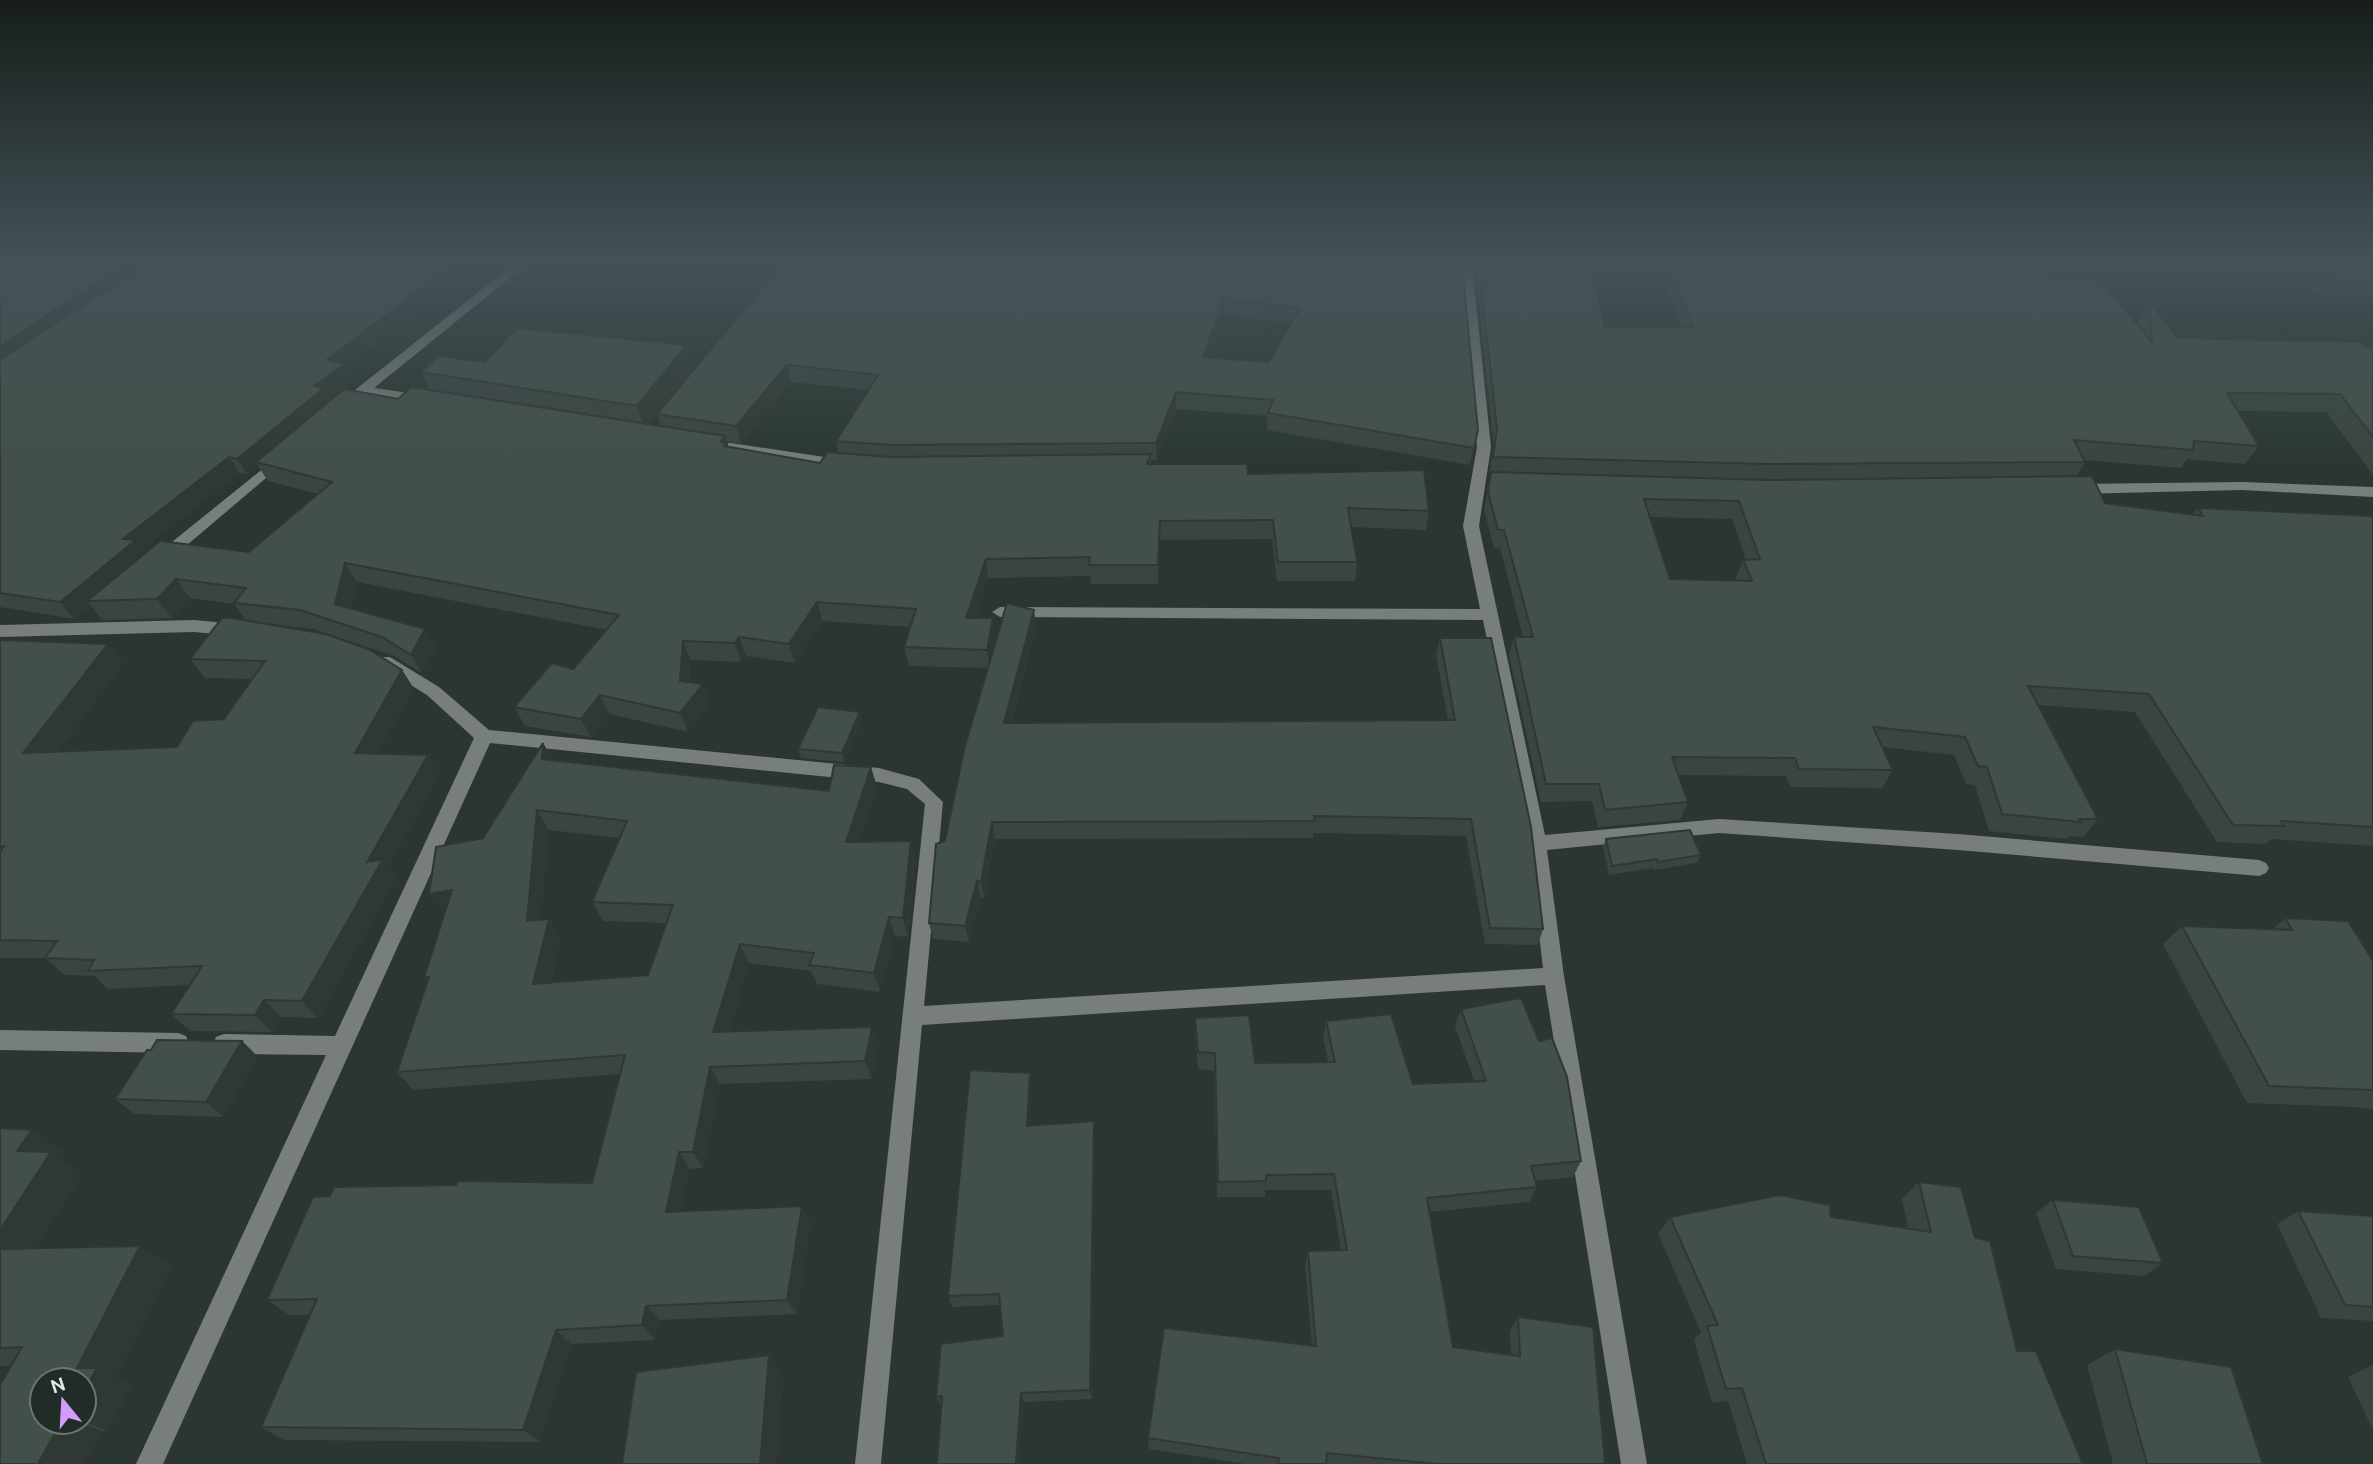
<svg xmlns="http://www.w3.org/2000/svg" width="2373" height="1464" viewBox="0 0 2373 1464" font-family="Ubuntu,sans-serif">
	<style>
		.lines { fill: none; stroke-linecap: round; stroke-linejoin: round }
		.minor { fill: #787e7a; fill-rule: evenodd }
		.wall { fill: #3a453f; fill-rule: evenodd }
		.shaded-wall { fill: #2f3833 }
		.building { fill: #435049; stroke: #2f3833; stroke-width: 2; fill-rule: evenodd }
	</style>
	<rect width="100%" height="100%" fill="#2a362f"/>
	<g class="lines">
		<g class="minor">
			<polygon points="514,264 527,264 374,388 430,396 430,402 366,394 346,411 336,411 336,405"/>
			<polygon points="1460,264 1472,264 1491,447 1479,526 1545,835 1719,819 1958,834 2259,860 2266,863 2269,868 2266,873 2259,876 1958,850 1719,833 1547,850 1564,976 1647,1464 1621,1464 1545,985 922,1025 881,1464 855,1464 925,804 907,789 879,782 490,743 163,1464 136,1464 326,1055 224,1054 216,1051 213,1044 216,1037 224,1034 335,1036 474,738 427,695 378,665 376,661 378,657 390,657 439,687 489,730 879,768 919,779 943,802 924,1006 1543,968 1528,843 1483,620 1000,617 992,612 1000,607 1480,609 1463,526 1477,447"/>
			<polygon points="1564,264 1684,264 1690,268 1684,272 1568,271 1564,270"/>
			<polygon points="2026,264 2373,265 2373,273 2030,271 2024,267"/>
			<polygon points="705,439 844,460 851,464 844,468 700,446 698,443"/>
			<polygon points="280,455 285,456 285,462 167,562 157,562 154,558 157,554"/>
			<polygon points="2242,482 2373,487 2373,497 2242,490 2075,494 2068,489 2075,484"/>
			<polygon points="194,620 238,624 246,630 238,636 194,632 0,637 0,625"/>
			<polygon points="0,1030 178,1033 186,1036 189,1043 186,1050 178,1053 0,1050"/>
		</g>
	</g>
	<g class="wall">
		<path d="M 0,264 L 347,367 L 354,380 L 330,397 L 331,400 L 398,399 L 430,390 L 421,372 L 485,362 L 687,345 L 694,367 L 648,424 L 661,426 L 657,414 L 782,264 L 1462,264 L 1478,430 L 1470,465 L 1267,430 L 1267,416 L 1176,409 L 1157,460 L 1151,460 L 1151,464 L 1248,474 L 1429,511 L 1426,530 L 1351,527 L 1357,562 L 1355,581 L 1277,581 L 1272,539 L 1160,540 L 1158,584 L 1091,584 L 1090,576 L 988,578 L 976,618 L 993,618 L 996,637 L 995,646 L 1036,627 L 1011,723 L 1448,720 L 1436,655 L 1440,638 L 1543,929 L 1538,945 L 1485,944 L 1466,836 L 1313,833 L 1313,838 L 995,839 L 984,898 L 981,898 L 969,942 L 933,939 L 929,923 L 945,841 L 988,668 L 909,666 L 904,647 L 910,627 L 822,621 L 795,663 L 746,656 L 741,662 L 690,660 L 689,682 L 710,703 L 688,732 L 609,714 L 591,737 L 525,726 L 514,707 L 573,669 L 607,630 L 357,582 L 351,608 L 437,647 L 422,673 L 394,656 L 313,629 L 266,624 L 402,670 L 414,689 L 378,753 L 440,774 L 389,866 L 397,877 L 318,1018 L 281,1017 L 272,1032 L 190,1031 L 171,1014 L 190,985 L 108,989 L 94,976 L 65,975 L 45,958 L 0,958 L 0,640 L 124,663 L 57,752 L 177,747 L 224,719 L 252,679 L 205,678 L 190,659 L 246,621 L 234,604 L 190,598 L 172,618 L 102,620 L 90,605 L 74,619 L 0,607 ZM 1224,315 L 1291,323 L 1269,362 L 1209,357 ZM 791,382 L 868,390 L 836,441 L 838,453 L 820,463 L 728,446 L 727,441 L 741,443 ZM 258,466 L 268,481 L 318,494 L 249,552 L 146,553 L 143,549 L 240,473 L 248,475 Z"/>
		<path d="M 1476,264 L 1558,264 L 1557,265 L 1605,327 L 1681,327 L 1661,275 L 1664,264 L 2054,264 L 2052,279 L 2139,326 L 2138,318 L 2149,300 L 2177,338 L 2373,348 L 2373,475 L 2326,412 L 2238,411 L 2259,446 L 2245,464 L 2187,459 L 2181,468 L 2084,460 L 2085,462 L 2076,477 L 2105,503 L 2193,514 L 2198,508 L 2373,516 L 2373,848 L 2372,846 L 2271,839 L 2266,844 L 2217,842 L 2135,712 L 2038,705 L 2098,819 L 2083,837 L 2069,836 L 2066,839 L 1989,831 L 1975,785 L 1966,784 L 1954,755 L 1883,747 L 1893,770 L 1882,788 L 1790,787 L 1786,776 L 1678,775 L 1688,802 L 1680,820 L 1598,827 L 1592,801 L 1541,802 L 1509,655 L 1514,637 L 1523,637 L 1500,547 L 1494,548 L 1484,510 L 1490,475 L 1489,475 L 1494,447 L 1475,269 ZM 1650,517 L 1732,519 L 1746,560 L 1743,560 L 1736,578 L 1737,580 L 1670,579 Z"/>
		<polygon points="2308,264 2373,264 2373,301 2368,297 2320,296 2299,276"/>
		<polygon points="860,712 862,721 844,762 801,758 798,749"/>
		<path d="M 543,743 L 553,760 L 829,791 L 877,787 L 859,842 L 916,861 L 908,937 L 895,936 L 880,992 L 817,984 L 811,971 L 749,963 L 729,1032 L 872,1027 L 879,1045 L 872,1079 L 720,1084 L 703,1168 L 690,1169 L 681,1211 L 811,1222 L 797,1314 L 659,1320 L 655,1340 L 571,1344 L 540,1442 L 284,1440 L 261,1427 L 310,1315 L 289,1315 L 267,1300 L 592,1183 L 620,1074 L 413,1090 L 397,1072 L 428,982 L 424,978 L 444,913 L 429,894 L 483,838 ZM 549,830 L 619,838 L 592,902 L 603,921 L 667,923 L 648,975 L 551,982 L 561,938 L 549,919 L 541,919 Z"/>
		<polygon points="1606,839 1701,855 1697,863 1654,870 1653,868 1609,875 1603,847"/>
		<polygon points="2285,918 2373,961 2373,1109 2355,1107 2247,1103 2163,944 2182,926 2272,930"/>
		<polygon points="1461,1009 1581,1161 1573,1177 1535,1181 1537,1187 1529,1202 1430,1212 1453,1347 1511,1355 1510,1331 1518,1317 1605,1464 1246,1464 1149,1449 1148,1438 1312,1346 1305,1266 1308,1251 1341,1250 1331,1190 1265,1190 1265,1197 1217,1197 1214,1071 1198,1069 1195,1036 1195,1018 1255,1063 1328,1062 1323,1038 1326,1021 1413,1084 1474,1081 1455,1026"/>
		<polygon points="242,1041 258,1057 224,1117 134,1114 115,1099"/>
		<polygon points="1030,1073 1032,1086 1030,1126 1094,1121 1095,1134 1092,1399 941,1406 936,1397 1003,1336 1000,1305 952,1307 948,1296"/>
		<path d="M 0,1128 L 32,1130 L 65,1152 L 60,1159 L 83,1174 L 36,1248 L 140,1246 L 171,1266 L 116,1378 L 131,1386 L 107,1431 L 101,1431 L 83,1464 L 0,1464 L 0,1385 L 11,1366 L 0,1366 ZM 42,1380 L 84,1380 L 84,1422 L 42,1422 Z"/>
		<polygon points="1919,1182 1975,1238 2017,1351 2083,1464 1747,1464 1728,1401 1712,1403 1694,1340 1701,1332 1658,1234 1670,1217 1831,1217 1908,1228 1902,1199"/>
		<polygon points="2053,1200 2163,1263 2144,1276 2056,1269 2036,1213"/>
		<polygon points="2298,1211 2373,1216 2373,1321 2321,1318 2277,1224"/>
		<polygon points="2115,1349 2263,1464 2113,1464 2087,1365"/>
		<polygon points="2373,1365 2373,1430 2348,1377"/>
	</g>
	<g class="shaded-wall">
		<polygon points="126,264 159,264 0,370 0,346"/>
		<polygon points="453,264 480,264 347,367 354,380 330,397 333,404 256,462 258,466 248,475 237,459 314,386 327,360"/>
		<polygon points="1224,299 1224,315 1203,374 1203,357"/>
		<polygon points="687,345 694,367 645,428 637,406"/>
		<polygon points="787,365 791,382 741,443 736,426"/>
		<polygon points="1176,392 1176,409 1157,460 1156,443"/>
		<polygon points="725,436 733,462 721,442"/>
		<polygon points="229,457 240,473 143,549 149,557 87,601 90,605 74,619 60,602 123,539"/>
		<polygon points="1160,521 1160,540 1158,584 1158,565"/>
		<polygon points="986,559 988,578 970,637 966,618"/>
		<polygon points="345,563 357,582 347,623 335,604"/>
		<polygon points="176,579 190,598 172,618 157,599"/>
		<polygon points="817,602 822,621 795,663 789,644"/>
		<polygon points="1034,610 1036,627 1006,740 1004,723"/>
		<polygon points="993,618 996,637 990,668 987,650"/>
		<polygon points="425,629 437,647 422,673 411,655"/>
		<polygon points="739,637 746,656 741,662 735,643"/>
		<polygon points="683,641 690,660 687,700 680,681"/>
		<polygon points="108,644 124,663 41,772 23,753"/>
		<polygon points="402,670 414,689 368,771 355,753"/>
		<polygon points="703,684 710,703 688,732 680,713"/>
		<polygon points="600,695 609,714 591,737 581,719"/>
		<polygon points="860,712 862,721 844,762 842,753"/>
		<polygon points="543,743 554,763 542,759"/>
		<polygon points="428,755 440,774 389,866 397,877 318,1018 302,1001 367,862"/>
		<polygon points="871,767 877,787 853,862 846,842"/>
		<polygon points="537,810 549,830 540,940 527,921"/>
		<polygon points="992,822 995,839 984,898 981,882"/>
		<polygon points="911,841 916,861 908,937 903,918"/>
		<polygon points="977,881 981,898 969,942 965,926"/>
		<polygon points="452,890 466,909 444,913 429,894"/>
		<polygon points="889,917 895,936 880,992 874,973"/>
		<polygon points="549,919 561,938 546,1002 533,984"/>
		<polygon points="740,944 749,963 723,1051 713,1032"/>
		<polygon points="264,1000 281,1017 272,1032 255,1015"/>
		<polygon points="872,1027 879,1045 872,1079 865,1061"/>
		<polygon points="242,1041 258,1057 224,1117 206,1102"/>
		<polygon points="710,1067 720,1084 703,1168 693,1152"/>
		<polygon points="1030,1073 1032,1086 1030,1138 1027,1126"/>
		<polygon points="1094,1121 1095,1134 1092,1399 1090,1390"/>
		<polygon points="32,1130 65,1152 60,1159 83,1174 23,1269 0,1256 0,1230 17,1151"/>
		<polygon points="679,1152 690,1169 678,1228 666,1212"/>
		<polygon points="802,1206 811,1222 797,1314 787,1300"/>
		<polygon points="140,1246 171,1266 116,1378 131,1386 107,1431 84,1421 84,1391 77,1368"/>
		<polygon points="646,1306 659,1320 655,1340 642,1325"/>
		<polygon points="556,1330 571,1344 540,1442 523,1430"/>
		<polygon points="769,1355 784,1375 777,1464 760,1464"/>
		<polygon points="1021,1393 1024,1402 1020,1464 1016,1464"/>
		<polygon points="61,1422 80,1422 101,1431 83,1464 38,1464"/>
	</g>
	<g class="building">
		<polygon points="0,264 126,264 0,346"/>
		<polygon points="148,264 453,264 327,360 345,364 314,386 324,388 237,459 229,457 123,539 136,540 60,602 0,593 0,360"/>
		<path d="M 782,264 L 1462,264 L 1478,430 L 1474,448 L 1268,413 L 1273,400 L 1176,392 L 1156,443 L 891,445 L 836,441 L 878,375 L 787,365 L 736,426 L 657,414 ZM 1224,299 L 1300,308 L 1269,362 L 1203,357 Z"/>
		<polygon points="1479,264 1558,264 1557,265 1590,267 1605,327 1694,327 1668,264 2054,264 2052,279 2100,280 2152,342 2149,300 2177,338 2360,342 2367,348 2373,348 2373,437 2340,394 2227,393 2259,446 2194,441 2193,450 2074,440 2085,462 1768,464 1493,457 1497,429"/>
		<polygon points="2317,264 2373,264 2373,280 2332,279"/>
		<polygon points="517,328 687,345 637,406 421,372 439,356 485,362"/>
		<polygon points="411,387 725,436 721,442 727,443 724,446 820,463 827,452 890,457 1151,454 1147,464 1247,464 1248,474 1424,470 1429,511 1348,508 1357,562 1278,562 1273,520 1160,521 1158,565 1089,565 1090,557 986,559 966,618 993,618 987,650 904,647 916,609 817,602 789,644 739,637 735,643 683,641 680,681 703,684 680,713 600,695 581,719 514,707 552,663 573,669 619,615 345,563 335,604 425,629 411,655 382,637 300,610 234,603 246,588 176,579 157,599 87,601 160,541 249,552 332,482 256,462 344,389 398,399"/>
		<path d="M 1491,472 L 1768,480 L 2092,476 L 2105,503 L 2203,516 L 2198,508 L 2373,516 L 2373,827 L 2281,821 L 2284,826 L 2233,825 L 2149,694 L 2028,686 L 2098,819 L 2079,819 L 2081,822 L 2002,814 L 1987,767 L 1978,766 L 1965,737 L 1873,727 L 1893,770 L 1799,769 L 1795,758 L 1672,757 L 1688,802 L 1605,810 L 1599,784 L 1546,784 L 1514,637 L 1533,637 L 1504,530 L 1498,530 L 1488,492 ZM 1644,499 L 1739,501 L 1760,559 L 1743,560 L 1752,581 L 1670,579 Z"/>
		<polygon points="1007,603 1034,610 1004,723 1455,720 1440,638 1491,638 1531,827 1543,929 1490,928 1471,819 1314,816 1315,821 992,822 981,882 977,881 965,926 929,923 936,844 945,841 965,746"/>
		<polygon points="222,618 231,618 326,634 368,649 402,670 355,753 428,755 367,862 383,859 302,1001 264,1000 255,1015 171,1014 202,966 88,971 94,960 45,958 57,941 0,940 0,852 4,846 0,847 0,640 108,644 23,753 177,747 193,721 224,719 265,661 190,659"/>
		<polygon points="818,707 860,712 842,753 798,749"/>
		<path d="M 543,743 L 542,759 L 829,791 L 834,765 L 871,767 L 846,842 L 911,841 L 903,918 L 889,917 L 874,973 L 809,965 L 814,953 L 740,944 L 713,1032 L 872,1027 L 865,1061 L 710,1067 L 693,1152 L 679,1152 L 666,1212 L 802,1206 L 787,1300 L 646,1306 L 642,1325 L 556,1330 L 523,1430 L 261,1427 L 317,1299 L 267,1300 L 313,1197 L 330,1196 L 334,1187 L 456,1185 L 458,1181 L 592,1183 L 625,1055 L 397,1072 L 429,977 L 424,978 L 452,890 L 429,894 L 436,847 L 483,838 ZM 537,810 L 627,821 L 592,902 L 673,905 L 648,975 L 533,984 L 549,919 L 527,921 Z"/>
		<polygon points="1690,830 1701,855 1658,862 1657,859 1612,866 1606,839"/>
		<polygon points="2285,918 2348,921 2373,961 2373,1090 2269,1086 2182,926 2292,930"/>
		<polygon points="1521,998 1539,1041 1552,1038 1567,1077 1581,1161 1531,1166 1537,1187 1427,1198 1453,1347 1520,1356 1518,1317 1593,1327 1605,1464 1438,1464 1327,1453 1326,1464 1278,1464 1279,1458 1148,1438 1164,1328 1316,1346 1308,1251 1347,1250 1334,1174 1266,1175 1266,1181 1218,1182 1215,1053 1198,1052 1195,1018 1249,1015 1255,1063 1335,1062 1326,1021 1391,1014 1413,1084 1486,1081 1461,1009"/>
		<polygon points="157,1040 242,1041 206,1102 115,1099 147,1050 151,1050"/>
		<polygon points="970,1070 1030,1073 1027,1126 1094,1121 1090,1390 1021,1393 1016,1464 937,1464 942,1396 936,1397 941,1344 1003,1336 999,1294 948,1296"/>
		<polygon points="0,1128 32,1130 17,1151 51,1152 0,1230"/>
		<polygon points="1919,1182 1961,1187 1975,1238 1990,1241 2017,1351 2036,1351 2083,1464 1766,1464 1742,1388 1726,1389 1707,1326 1718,1325 1670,1217 1780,1195 1830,1205 1831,1217 1931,1232"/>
		<polygon points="2053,1200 2139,1207 2163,1263 2073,1256"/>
		<polygon points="2298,1211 2373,1216 2373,1307 2345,1305"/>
		<polygon points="140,1246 77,1368 97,1368 84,1391 84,1380 42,1380 42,1422 61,1422 38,1464 0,1464 0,1385 22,1347 0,1348 0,1249"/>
		<polygon points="2115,1349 2231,1367 2263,1464 2147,1464"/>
		<polygon points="769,1355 760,1464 622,1464 636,1372"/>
	</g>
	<linearGradient id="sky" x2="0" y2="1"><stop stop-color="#171e1a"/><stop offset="0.56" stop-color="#445258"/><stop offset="1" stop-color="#445258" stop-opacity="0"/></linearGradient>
	<rect width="2373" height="468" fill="url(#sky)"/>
	<g transform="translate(63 1401) rotate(342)"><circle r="33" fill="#202c25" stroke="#6d7771" stroke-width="2"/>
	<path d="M0-5L12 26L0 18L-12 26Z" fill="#d29cfd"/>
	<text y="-10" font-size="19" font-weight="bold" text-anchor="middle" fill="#e1e8e4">N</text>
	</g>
</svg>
